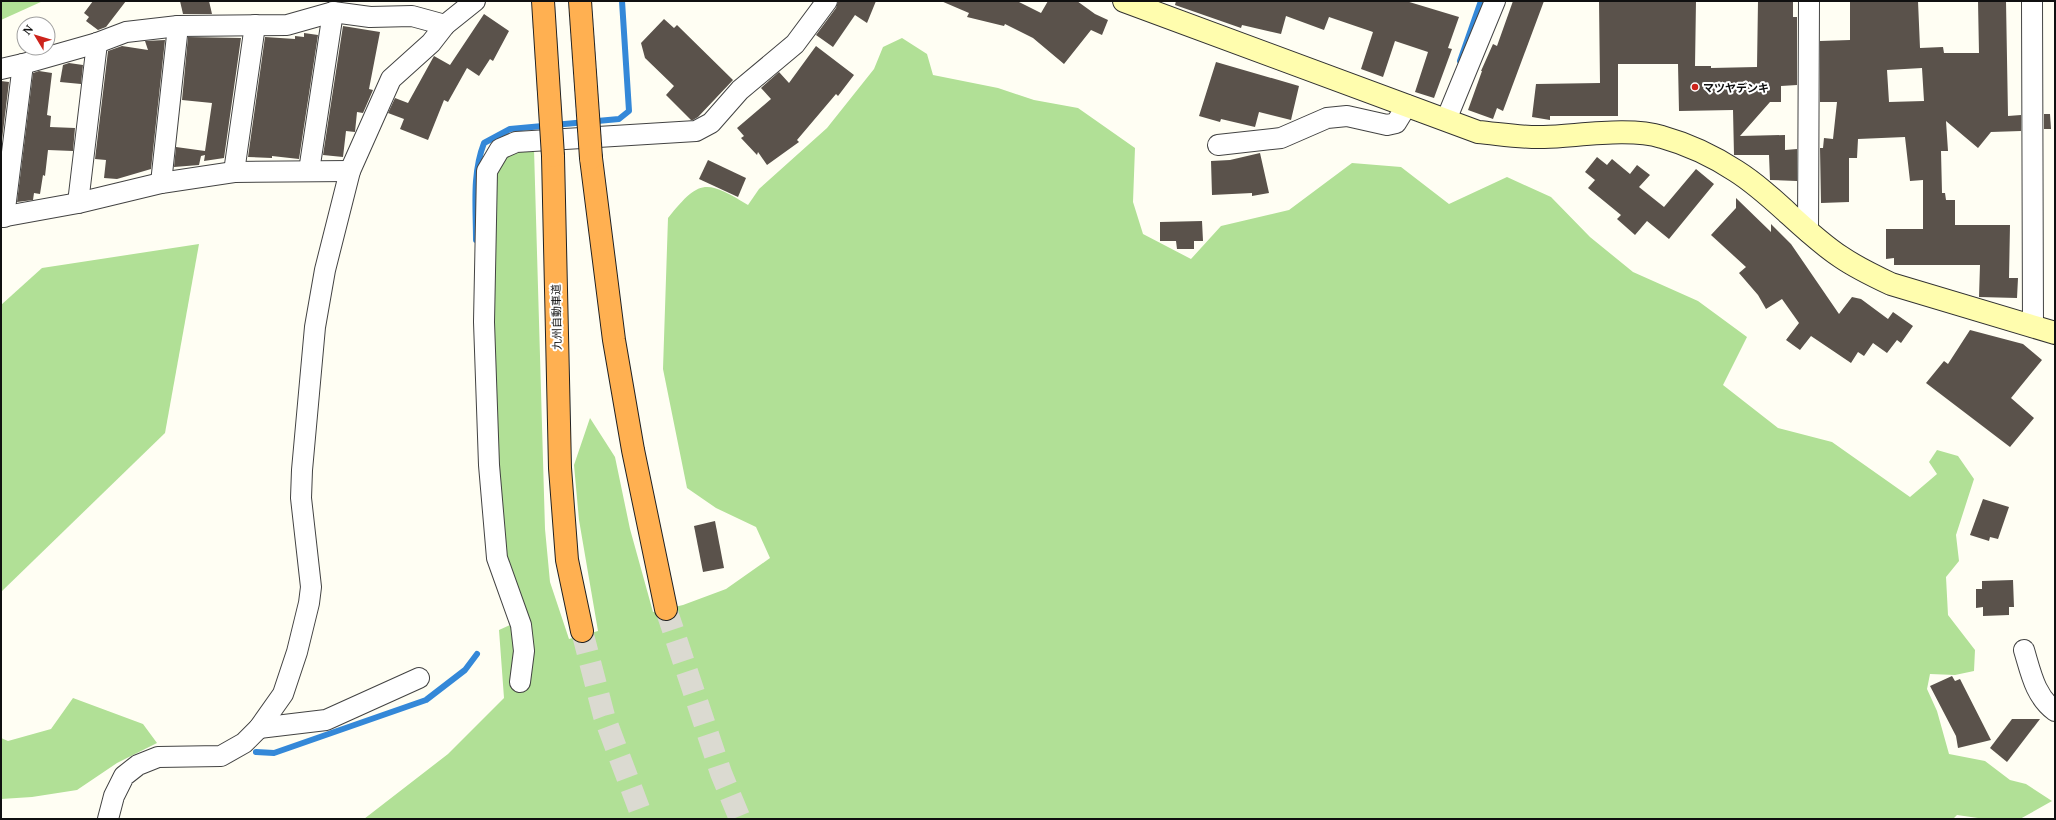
<svg xmlns="http://www.w3.org/2000/svg" width="2056" height="820" viewBox="0 0 2056 820" font-family="'Noto Serif','Noto Sans JP',serif">
	<style>
		.forest { fill: #b1e096 }
		.lines { fill: none; stroke-linecap: round; stroke-linejoin: round }
		.stream { stroke: #3488d8; stroke-width: 6 }
		.building { fill: #5a524b; fill-rule: evenodd }
		.highway-tunnel { stroke: #dbdad1; stroke-width: 22; stroke-dasharray: 22 11; stroke-linecap: butt }
		.street-casing { stroke: #434343; stroke-width: 22 }
		.secondary-casing { stroke: #323232; stroke-width: 24 }
		.highway-casing { stroke: #212121; stroke-width: 24 }
		.street { stroke: #fff; stroke-width: 20 }
		.secondary { stroke: #fffdae; stroke-width: 22 }
		.highway { stroke: #ffb051; stroke-width: 22 }
		.highway-bridge-casing { stroke: #212121; stroke-width: 24; stroke-linecap: butt }
		.highway-bridge { stroke: #ffb051; stroke-width: 22 }
		.poi-dot { fill: #cd231b; stroke: #fff; stroke-width: 1.5 }
		.labels { text-anchor: middle; dominant-baseline: central; stroke-width: 4; stroke-linejoin: round; paint-order: stroke }
		.poi-label { font-size: 11px; font-weight: bold; fill: #101010; stroke: #fff; text-anchor: start }
		.street-label { font-size: 11px; fill: #101010; stroke: #fff }
	</style>
	<rect width="100%" height="100%" fill="#fffef3"/>
	<g class="forest">
		<polygon points="1,1 43,1 1,20"/>
		<path d="M 902,38 L 927,54 L 933,75 L 998,88 L 1034,100 L 1078,108 L 1135,148 L 1133,202 L 1143,234 L 1191,259 L 1221,226 L 1289,210 L 1352,163 L 1401,167 L 1449,204 L 1507,177 L 1551,197 L 1590,237 L 1633,272 L 1698,301 L 1747,337 L 1723,385 L 1778,428 L 1832,442 L 1910,497 L 1937,474 L 1929,462 L 1937,450 L 1958,456 L 1974,479 L 1956,535 L 1959,561 L 1946,577 L 1948,615 L 1975,650 L 1974,671 L 1955,675 L 1930,674 L 1927,689 L 1937,711 L 1949,754 L 1985,761 L 2010,780 L 2026,784 L 2052,801 L 2020,819 L 1985,819 L 1957,815 L 1953,819 L 364,819 L 448,754 L 504,698 L 499,630 L 528,617 L 504,556 L 491,324 L 495,169 C 508,152 514,152 534,149 L 545,529 L 550,582 L 569,639 L 598,631 L 579,520 L 574,465 L 590,418 L 615,457 L 630,529 L 653,612 L 683,605 L 726,589 L 770,558 L 756,527 L 716,508 L 687,488 L 663,369 L 668,218 C 699,179 706,179 748,205 L 759,189 L 827,128 L 874,69 L 883,47 Z"/>
		<polygon points="199,244 165,433 1,592 1,305 42,268"/>
		<polygon points="73,698 143,724 157,743 117,763 77,790 32,797 1,799 1,738 8,741 51,729"/>
	</g>
	<g class="lines">
		<g class="stream">
			<polyline points="1460,61 1481,1"/>
			<path d="M 476,240 C 476,207 472,174 484,143 L 510,129 L 619,119 L 629,111 L 622,1"/>
			<polyline points="256,752 274,753 426,700 465,670 477,654"/>
		</g>
	</g>
	<g class="building">
		<polygon points="93,1 126,1 106,27 98,30 86,21 89,17 84,13"/>
		<polygon points="180,1 209,1 212,14 183,14"/>
		<polygon points="838,1 876,1 867,23 855,15 833,47 816,35 836,8"/>
		<polygon points="941,1 1017,1 1041,13 1048,1 1077,1 1095,14 1108,20 1102,35 1091,30 1064,64 1033,38 1005,24 1004,26 967,17 969,13"/>
		<polygon points="1176,1 1406,1 1459,17 1448,48 1452,49 1434,98 1415,92 1428,52 1395,41 1383,77 1361,69 1373,32 1329,17 1324,30 1286,16 1281,34 1242,25 1241,28 1175,5"/>
		<polygon points="1513,1 1544,1 1503,111 1497,108 1493,119 1468,110 1482,71 1481,71 1493,44 1497,46"/>
		<polygon points="1599,1 1696,1 1695,66 1711,66 1711,68 1757,67 1758,1 1793,1 1793,17 1797,17 1797,85 1781,86 1781,102 1770,102 1740,136 1785,135 1785,150 1797,149 1797,181 1770,180 1769,155 1734,155 1733,110 1679,111 1678,64 1618,64 1618,116 1550,116 1550,120 1532,117 1536,84 1600,83"/>
		<path d="M 1850,1 L 1918,1 L 1920,48 L 1943,47 L 1944,53 L 1979,53 L 1978,1 L 2006,1 L 2008,116 L 2021,115 L 2021,131 L 1991,132 L 1978,148 L 1946,121 L 1948,151 L 1941,151 L 1942,193 L 1945,193 L 1946,200 L 1955,200 L 1955,225 L 2010,225 L 2009,278 L 2018,278 L 2017,298 L 1979,297 L 1980,265 L 1894,265 L 1894,258 L 1886,259 L 1886,229 L 1923,229 L 1923,180 L 1910,181 L 1905,137 L 1858,139 L 1857,158 L 1849,158 L 1849,202 L 1821,203 L 1820,148 L 1823,148 L 1824,138 L 1833,139 L 1837,102 L 1820,102 L 1820,41 L 1850,40 ZM 1922,68 L 1924,101 L 1889,102 L 1887,70 Z"/>
		<polygon points="484,14 509,31 493,61 490,59 479,76 467,68 448,102 444,100 428,140 400,129 404,119 388,113 395,98 408,103 434,56 450,65"/>
		<polygon points="664,19 674,28 677,25 733,80 698,117 693,120 691,120 666,95 674,86 645,58 641,43"/>
		<polygon points="343,26 380,32 369,89 373,90 363,113 357,112 355,132 346,131 343,157 323,155"/>
		<polygon points="304,33 318,35 299,159 272,156 272,158 248,157 265,37 295,39 295,36 304,37"/>
		<polygon points="188,37 241,38 224,158 204,161 205,155 201,156 199,165 174,167 176,147 205,151 212,103 182,100"/>
		<polygon points="165,40 151,169 117,179 104,178 106,160 95,159 108,51 122,46 148,50 145,41"/>
		<polygon points="816,46 854,75 838,96 836,94 797,140 799,142 767,165 758,152 757,155 741,138 744,136 737,128 771,99 761,88 779,72 789,83"/>
		<polygon points="1216,62 1299,86 1291,120 1259,112 1255,127 1221,119 1220,122 1199,116"/>
		<polygon points="69,63 83,65 81,84 60,82 63,65"/>
		<polygon points="39,71 52,73 47,115 51,116 50,127 75,128 73,151 48,150 45,176 43,175 40,194 34,193 33,200 17,202 33,73"/>
		<polygon points="1,81 9,82 1,148"/>
		<polygon points="2044,114 2050,114 2051,129 2044,129"/>
		<polygon points="1260,153 1269,193 1252,196 1252,193 1212,195 1211,161 1230,160"/>
		<polygon points="1597,157 1607,165 1612,159 1630,174 1637,165 1650,175 1639,187 1664,207 1696,169 1714,184 1669,239 1647,221 1635,235 1617,219 1621,215 1588,188 1595,180 1585,172"/>
		<polygon points="708,160 746,178 738,197 699,179"/>
		<polygon points="1736,198 1771,232 1771,224 1791,244 1839,314 1852,297 1861,299 1888,319 1893,312 1913,326 1901,343 1897,340 1887,353 1873,343 1864,356 1858,352 1851,363 1811,336 1800,350 1786,340 1799,323 1782,299 1766,309 1758,295 1739,273 1746,267 1711,235 1736,208"/>
		<polygon points="1202,221 1203,241 1194,241 1194,249 1177,249 1176,241 1160,241 1160,222"/>
		<polygon points="1970,330 2023,344 2042,360 2011,398 2034,418 2010,447 1926,383 1944,361 1948,364"/>
		<polygon points="1983,499 2009,507 1998,539 1990,537 1989,541 1970,535"/>
		<polygon points="715,521 724,568 703,572 694,526"/>
		<polygon points="2013,580 2014,607 2009,607 2009,615 1983,616 1983,607 1976,608 1976,589 1982,589 1982,581"/>
		<polygon points="1952,676 1955,681 1960,679 1991,740 1958,748 1956,736 1930,686"/>
		<polygon points="2012,719 2040,719 2007,762 1990,748"/>
	</g>
	<g class="lines">
		<g class="highway-tunnel">
			<polyline points="666,609 721,773 740,819"/>
			<polyline points="582,631 604,716 643,819"/>
		</g>
		<defs>
			<g id="street">
				<polyline points="2032,1 2033,327"/>
				<polyline points="1,69 23,64 97,43 126,32 178,26 287,25 333,12 370,17 412,16 445,25"/>
				<polyline points="1446,120 1495,1"/>
				<polyline points="1218,145 1281,138 1327,118 1347,116 1387,125 1396,123 1407,105"/>
				<polyline points="309,171 333,12"/>
				<polyline points="234,172 255,25"/>
				<polyline points="161,183 178,26"/>
				<polyline points="78,203 97,43"/>
				<polyline points="1,217 78,203 161,183 234,172 350,171"/>
				<polyline points="4,217 23,64"/>
				<polyline points="1808,232 1809,1"/>
				<path d="M 2024,650 C 2031,673 2035,696 2055,711"/>
				<polyline points="520,682 524,651 521,625 497,558 489,465 484,322 487,171 500,149 516,142 696,131 711,123 740,90 795,44 827,1"/>
				<polyline points="259,728 326,720 419,678"/>
				<polyline points="108,819 114,796 124,776 138,765 158,757 221,756 244,743 259,728 283,694 297,652 309,603 311,587 301,498 302,470 315,327 325,270 350,171 391,79 431,43 445,25 475,1"/>
			</g>
			<path id="secondary" d="M 1124,1 L 1478,132 C 1500,134 1522,138 1544,137 C 1578,136 1630,127 1662,137 C 1687,144 1713,156 1736,171 C 1774,195 1803,232 1841,257 C 1857,268 1874,276 1891,284 L 2055,333"/>
			<g id="highway">
				<polyline points="553,156 560,468 567,560 582,631"/>
				<polyline points="591,158 614,340 633,450 666,609"/>
			</g>
		</defs>
		<use href="#street" class="street-casing"/>
		<use href="#secondary" class="secondary-casing"/>
		<use href="#highway" class="highway-casing"/>
		<use href="#street" class="street"/>
		<use href="#secondary" class="secondary"/>
		<use href="#highway" class="highway"/>
		<defs>
			<g id="highway-bridge">
				<polyline points="543,1 553,156"/>
				<polyline points="580,1 591,158"/>
			</g>
		</defs>
		<use href="#highway-bridge" class="highway-bridge-casing"/>
		<use href="#highway-bridge" class="highway-bridge"/>
	</g>
	<circle class="poi-dot" cx="1695" cy="87" r="4"/>
	<g class="labels">
		<g class="poi-label">
			<text x="1703" y="87">マツヤデンキ</text>
		</g>
		<g class="street-label">
			<text transform="translate(556 317) rotate(-91)">九州自動車道</text>
		</g>
	</g>
	<rect width="2056" height="820" fill="none" stroke="#101010" stroke-width="4"/>
	<g transform="translate(36 36) rotate(308)"><circle r="19" fill="#ffffff" stroke="#9f9f9f"/>
	<path d="M0-3L7 15L0 10L-7 15Z" fill="#cd231b"/>
	<text y="-6" font-size="11" font-weight="bold" text-anchor="middle" fill="#101010">N</text>
	</g>
</svg>
